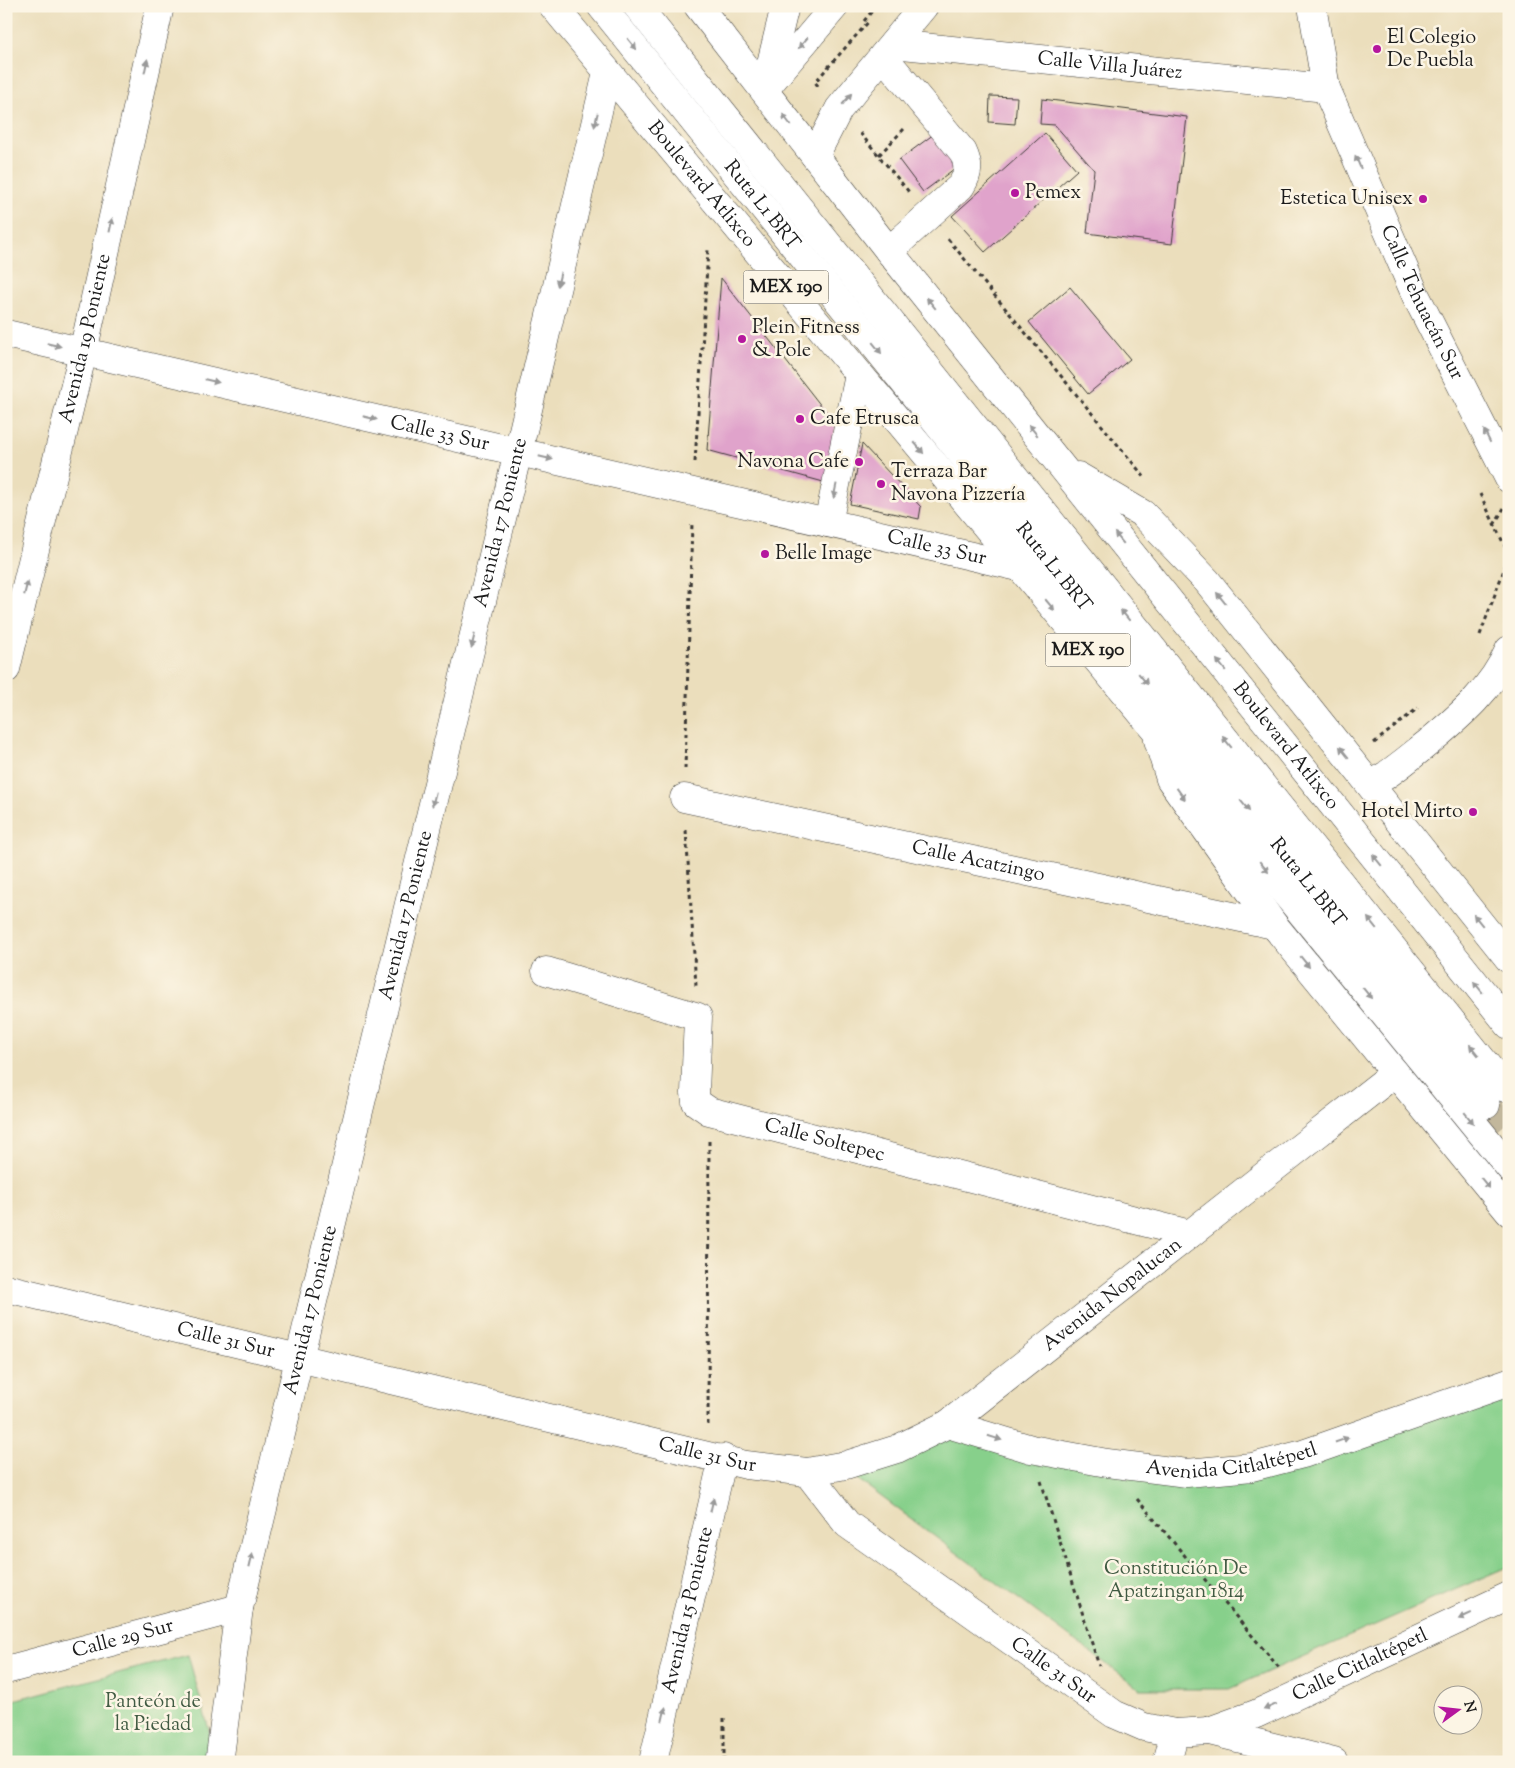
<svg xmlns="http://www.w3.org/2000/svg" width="1515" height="1768" viewBox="0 0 1515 1768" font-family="'Sorts Mill Goudy',serif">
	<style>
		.green { fill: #87d08b; stroke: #527654 }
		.building { fill: #e0a3cb }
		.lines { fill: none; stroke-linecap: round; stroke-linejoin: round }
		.minor-tunnel { stroke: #c2b79c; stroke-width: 28; stroke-dasharray: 28 14; stroke-linecap: butt }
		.minor-casing { stroke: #3b3934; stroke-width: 29 }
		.major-casing { stroke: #3b3934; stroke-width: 29 }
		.path { stroke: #3b3934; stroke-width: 3; stroke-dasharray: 4 4; stroke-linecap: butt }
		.minor { stroke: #fff; stroke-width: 28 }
		.major { stroke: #fff; stroke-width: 28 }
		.oneway { fill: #999 }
		.poi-dot { fill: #b5179e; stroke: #fcf5e5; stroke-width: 2 }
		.labels { text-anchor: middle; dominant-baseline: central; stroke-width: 5; stroke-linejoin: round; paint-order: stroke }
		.shield { fill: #fcf5e5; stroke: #5f5d58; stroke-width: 1 }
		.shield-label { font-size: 19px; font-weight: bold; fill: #1c1c1c }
		.poi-label { font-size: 20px; fill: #1c1c1c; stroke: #fcf5e5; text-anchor: start }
		.street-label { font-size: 20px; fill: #1c1c1c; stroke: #fcf5e5 }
		.park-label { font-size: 20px; fill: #415b43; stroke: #fcf5e5 }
	</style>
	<rect width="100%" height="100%" fill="#fcf5e5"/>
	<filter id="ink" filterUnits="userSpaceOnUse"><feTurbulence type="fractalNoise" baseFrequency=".02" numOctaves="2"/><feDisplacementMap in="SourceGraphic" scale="10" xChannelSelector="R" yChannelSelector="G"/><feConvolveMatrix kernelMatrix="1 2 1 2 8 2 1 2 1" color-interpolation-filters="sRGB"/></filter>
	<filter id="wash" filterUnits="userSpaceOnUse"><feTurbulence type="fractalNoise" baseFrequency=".0096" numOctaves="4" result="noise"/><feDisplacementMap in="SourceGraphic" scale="20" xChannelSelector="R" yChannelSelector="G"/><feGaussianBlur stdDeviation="1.12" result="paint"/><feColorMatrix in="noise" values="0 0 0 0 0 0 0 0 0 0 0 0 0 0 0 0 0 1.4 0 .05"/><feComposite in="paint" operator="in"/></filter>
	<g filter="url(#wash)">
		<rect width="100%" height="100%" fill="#ebdebc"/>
		<g class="green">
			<polygon points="1509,1385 1509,1566 1229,1689 1140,1689 844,1469 933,1434 1220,1478"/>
			<polygon points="188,1655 218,1762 6,1762 6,1702"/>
		</g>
		<g id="blocks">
			<g class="building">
				<polygon points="990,96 1017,97 1015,124 989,122"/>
				<polygon points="1042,99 1187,117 1172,244 1087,233 1094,170 1055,125 1040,124"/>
				<polygon points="1045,133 1077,170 985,252 952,216"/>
				<polygon points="934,134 958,166 923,192 899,160"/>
				<polygon points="721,278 836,425 827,483 707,450"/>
				<polygon points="1070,287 1130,359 1088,394 1029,322"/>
				<polygon points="862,444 921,507 919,519 850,504"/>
			</g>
		</g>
	</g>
	<g filter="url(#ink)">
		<use href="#blocks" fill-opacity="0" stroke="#3b3934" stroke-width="1"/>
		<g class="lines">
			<polyline class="minor-tunnel" points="1486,1105 1509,1133"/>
			<defs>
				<g id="minor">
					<path id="s1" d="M 601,6 L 1486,1105"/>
					<polyline points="637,6 1505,1088"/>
					<path id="s2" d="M 1312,6 L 1326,88 L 1416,296 L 1509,479"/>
					<path id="s3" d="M 893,44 L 1326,88"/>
					<path d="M 883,56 L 963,152 C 969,165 969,173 961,186 L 889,251"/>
					<polyline points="766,84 785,6"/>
					<polyline points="764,90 835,6"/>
					<polyline points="815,156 839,109 924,6"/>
					<path id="s4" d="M 6,334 L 1019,567"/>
					<polyline points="828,523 859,375"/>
					<path id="s5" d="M 6,669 L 83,352 L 160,6"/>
					<path d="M 1371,785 C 1392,773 1410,757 1429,742 C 1461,715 1492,689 1509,650"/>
					<path id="s6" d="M 684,798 L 1274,925"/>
					<path id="s7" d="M 546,971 L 698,1017 L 695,1093 L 696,1102 L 709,1111 L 1190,1234"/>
					<path id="s8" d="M 6,1288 L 746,1465 L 807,1472 L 847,1524 L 1114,1714 L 1144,1727 L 1175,1733 L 1209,1731 L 1334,1762"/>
					<path id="s9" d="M 948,1424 L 1031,1449 L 1107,1463 L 1187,1473 L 1252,1467 L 1303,1454 L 1509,1382"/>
					<path id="s10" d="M 807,1472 L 846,1465 L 897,1449 L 948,1424 L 1395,1073"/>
					<path id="s11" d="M 6,1670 L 239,1608"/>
					<path id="s12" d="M 1209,1731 L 1256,1714 L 1509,1596"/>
					<path id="s13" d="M 222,1762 L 220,1756 L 239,1608 L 518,452 L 607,73"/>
					<path id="s14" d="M 653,1762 L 723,1458"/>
					<polyline points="1167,1762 1175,1733"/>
				</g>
				<g id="major">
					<path id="s15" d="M 553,6 L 1183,763 L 1255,856 L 1509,1167"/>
					<path id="s16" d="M 698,6 L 889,251 L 1509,1025"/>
					<polyline points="1078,476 1143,514 1207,581 1509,959"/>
					<polyline points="1158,740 1170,779 1274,925 1509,1212"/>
				</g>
			</defs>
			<use href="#minor" class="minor-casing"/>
			<use href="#major" class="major-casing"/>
			<g class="path">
				<polyline points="864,21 876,6"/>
				<polyline points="818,86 815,82 870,20"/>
				<polyline points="860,133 909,192"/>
				<polyline points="879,155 904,129"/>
				<polyline points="948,239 1146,479"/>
				<polyline points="695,462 708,250"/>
				<polyline points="1480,494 1509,555"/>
				<polyline points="1494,525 1504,508"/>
				<polyline points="1480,635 1509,556"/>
				<polyline points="1374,743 1418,708"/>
				<polyline points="685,769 692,523"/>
				<polyline points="686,830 696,986"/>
				<polyline points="708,1425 709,1141"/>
				<polyline points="1041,1481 1099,1666"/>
				<polyline points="1137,1499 1281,1670"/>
				<polyline points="724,1718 724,1762"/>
			</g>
			<use href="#minor" class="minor"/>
			<use href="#major" class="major"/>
		</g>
		<defs><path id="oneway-solid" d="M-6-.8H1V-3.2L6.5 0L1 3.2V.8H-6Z" transform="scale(1.25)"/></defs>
		<g class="oneway">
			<use href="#oneway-solid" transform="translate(803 43) rotate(130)"/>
			<use href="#oneway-solid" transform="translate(632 44) rotate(51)"/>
			<use href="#oneway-solid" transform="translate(146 66) rotate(-78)"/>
			<use href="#oneway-solid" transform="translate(847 99) rotate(-50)"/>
			<use href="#oneway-solid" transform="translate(596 120) rotate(103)"/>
			<use href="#oneway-solid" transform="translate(787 120) rotate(-127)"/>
			<use href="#oneway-solid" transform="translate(1358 162) rotate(-113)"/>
			<use href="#oneway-solid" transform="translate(111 225) rotate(-78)"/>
			<use href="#oneway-solid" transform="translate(559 279) rotate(103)"/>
			<use href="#oneway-solid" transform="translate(931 303) rotate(-129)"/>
			<use href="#oneway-solid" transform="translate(54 345) rotate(13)"/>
			<use href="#oneway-solid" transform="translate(877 348) rotate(51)"/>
			<use href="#oneway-solid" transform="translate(212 381) rotate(13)"/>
			<use href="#oneway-solid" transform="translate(370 418) rotate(13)"/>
			<use href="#oneway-solid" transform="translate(1033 430) rotate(-129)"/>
			<use href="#oneway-solid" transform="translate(1487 436) rotate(-117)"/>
			<use href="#oneway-solid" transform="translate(919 448) rotate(50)"/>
			<use href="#oneway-solid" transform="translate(546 458) rotate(13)"/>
			<use href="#oneway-solid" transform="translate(835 491) rotate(102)"/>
			<use href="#oneway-solid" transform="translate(1119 538) rotate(-129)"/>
			<use href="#oneway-solid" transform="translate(26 588) rotate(-76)"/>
			<use href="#oneway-solid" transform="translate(1221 598) rotate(-129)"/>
			<use href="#oneway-solid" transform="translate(1050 605) rotate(50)"/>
			<use href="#oneway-solid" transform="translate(1125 615) rotate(-129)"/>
			<use href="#oneway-solid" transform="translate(473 641) rotate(104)"/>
			<use href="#oneway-solid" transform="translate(1221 665) rotate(-129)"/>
			<use href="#oneway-solid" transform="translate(1143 679) rotate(51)"/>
			<use href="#oneway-solid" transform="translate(1227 742) rotate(-129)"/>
			<use href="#oneway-solid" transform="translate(1344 752) rotate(-129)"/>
			<use href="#oneway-solid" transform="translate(1181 794) rotate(54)"/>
			<use href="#oneway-solid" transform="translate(434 799) rotate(104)"/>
			<use href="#oneway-solid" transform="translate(1245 806) rotate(51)"/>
			<use href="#oneway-solid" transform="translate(1377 860) rotate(-129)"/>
			<use href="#oneway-solid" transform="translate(1264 867) rotate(51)"/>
			<use href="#oneway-solid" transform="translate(1478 920) rotate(-129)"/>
			<use href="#oneway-solid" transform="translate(1372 923) rotate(-129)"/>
			<use href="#oneway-solid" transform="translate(1305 962) rotate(51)"/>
			<use href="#oneway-solid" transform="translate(1478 987) rotate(-129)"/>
			<use href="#oneway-solid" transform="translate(1367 993) rotate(51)"/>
			<use href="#oneway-solid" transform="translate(1474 1050) rotate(-129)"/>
			<use href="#oneway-solid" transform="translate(1469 1118) rotate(51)"/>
			<use href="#oneway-solid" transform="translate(1485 1183) rotate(51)"/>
			<use href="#oneway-solid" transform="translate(995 1438) rotate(17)"/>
			<use href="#oneway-solid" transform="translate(1342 1440) rotate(-19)"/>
			<use href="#oneway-solid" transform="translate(712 1505) rotate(-77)"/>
			<use href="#oneway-solid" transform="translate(251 1560) rotate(-77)"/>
			<use href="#oneway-solid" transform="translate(1465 1616) rotate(155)"/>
			<use href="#oneway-solid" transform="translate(1270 1707) rotate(156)"/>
			<use href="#oneway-solid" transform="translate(664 1714) rotate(-77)"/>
		</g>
	</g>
	<g class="poi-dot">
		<circle cx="1377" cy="49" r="5"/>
		<circle cx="1015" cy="193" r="5"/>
		<circle cx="1423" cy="199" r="5"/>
		<circle cx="742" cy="339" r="5"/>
		<circle cx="800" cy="419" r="5"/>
		<circle cx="859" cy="462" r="5"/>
		<circle cx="881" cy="484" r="5"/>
		<circle cx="765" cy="554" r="5"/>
		<circle cx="1473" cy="812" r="5"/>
	</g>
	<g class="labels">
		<g class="shield">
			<rect x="743.5" y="270.5" width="85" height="33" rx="4"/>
			<rect x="1045.5" y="633.5" width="85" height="33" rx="4"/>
		</g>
		<g class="shield-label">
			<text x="786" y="287">MEX 190</text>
			<text x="1088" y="650">MEX 190</text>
		</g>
		<g class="poi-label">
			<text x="1387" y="38">El Colegio<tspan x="1387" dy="23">De Puebla</tspan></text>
			<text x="1025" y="193">Pemex</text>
			<text x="1413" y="199" text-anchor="end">Estetica Unisex</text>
			<text x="752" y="328">Plein Fitness<tspan x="752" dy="23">&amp; Pole</tspan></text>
			<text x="810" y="419">Cafe Etrusca</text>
			<text x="849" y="462" text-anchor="end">Navona Cafe</text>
			<text x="891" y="472">Terraza Bar<tspan x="891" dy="23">Navona Pizzería</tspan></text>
			<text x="775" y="554">Belle Image</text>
			<text x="1463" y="812" text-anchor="end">Hotel Mirto</text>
		</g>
		<g class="street-label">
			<text stroke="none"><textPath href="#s3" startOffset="218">Calle Villa Juárez</textPath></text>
			<text stroke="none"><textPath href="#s15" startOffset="232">Boulevard Atlixco</textPath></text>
			<text stroke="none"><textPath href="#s1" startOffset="256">Ruta L1 BRT</textPath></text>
			<text stroke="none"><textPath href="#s2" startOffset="318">Calle Tehuacán Sur</textPath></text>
			<text stroke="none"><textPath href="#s5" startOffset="340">Avenida 19 Poniente</textPath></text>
			<text stroke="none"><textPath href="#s4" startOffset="445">Calle 33 Sur</textPath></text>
			<text stroke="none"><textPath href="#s13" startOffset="1272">Avenida 17 Poniente</textPath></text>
			<text stroke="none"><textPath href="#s4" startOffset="955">Calle 33 Sur</textPath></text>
			<text stroke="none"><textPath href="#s1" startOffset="721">Ruta L1 BRT</textPath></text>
			<text stroke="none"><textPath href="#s16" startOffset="945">Boulevard Atlixco</textPath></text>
			<text stroke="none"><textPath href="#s6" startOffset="301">Calle Acatzingo</textPath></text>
			<text stroke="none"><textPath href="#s1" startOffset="1126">Ruta L1 BRT</textPath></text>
			<text stroke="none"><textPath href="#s13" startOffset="868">Avenida 17 Poniente</textPath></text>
			<text stroke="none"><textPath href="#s7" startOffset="379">Calle Soltepec</textPath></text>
			<text stroke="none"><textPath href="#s10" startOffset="359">Avenida Nopalucan</textPath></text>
			<text stroke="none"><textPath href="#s13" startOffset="462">Avenida 17 Poniente</textPath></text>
			<text stroke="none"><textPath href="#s8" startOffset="226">Calle 31 Sur</textPath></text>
			<text stroke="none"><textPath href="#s8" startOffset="721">Calle 31 Sur</textPath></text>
			<text stroke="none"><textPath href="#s9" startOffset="290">Avenida Citlaltépetl</textPath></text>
			<text stroke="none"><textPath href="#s14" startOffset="156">Avenida 15 Poniente</textPath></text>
			<text stroke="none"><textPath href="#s11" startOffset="121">Calle 29 Sur</textPath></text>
			<text stroke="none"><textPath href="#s12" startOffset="165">Calle Citlaltépetl</textPath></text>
			<text stroke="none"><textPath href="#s8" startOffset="1141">Calle 31 Sur</textPath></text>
		</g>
		<g class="park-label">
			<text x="1176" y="1569">Constitución De<tspan x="1176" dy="23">Apatzingan 1814</tspan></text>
			<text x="153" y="1702">Panteón de<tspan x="153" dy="23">la Piedad</tspan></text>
		</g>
	</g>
	<rect width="1515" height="1768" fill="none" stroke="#fcf5e5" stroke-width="25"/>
	<g transform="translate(1458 1710) rotate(75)"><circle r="24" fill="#fcf5e5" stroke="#a29e95"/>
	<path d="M0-4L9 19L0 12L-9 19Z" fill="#b5179e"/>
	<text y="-8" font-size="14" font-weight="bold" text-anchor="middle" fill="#1c1c1c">N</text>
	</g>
</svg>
